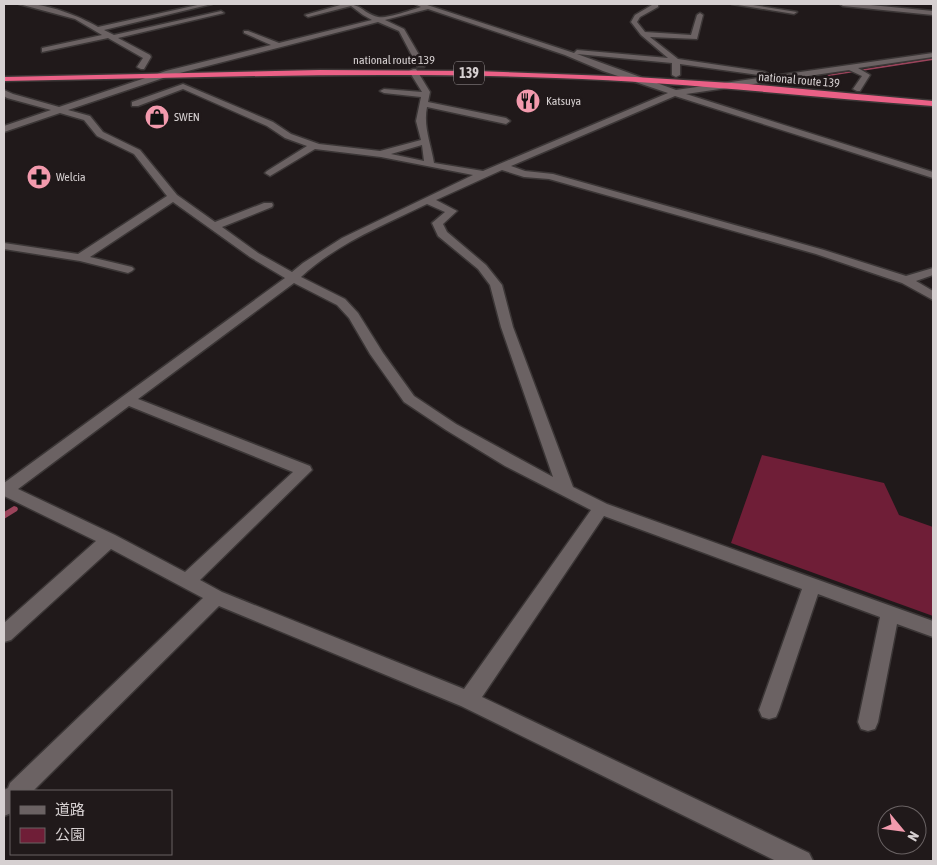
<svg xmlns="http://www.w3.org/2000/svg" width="937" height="865" viewBox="0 0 937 865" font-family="'Asap Condensed','Noto Sans JP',sans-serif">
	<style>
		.green { fill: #6f1e37 }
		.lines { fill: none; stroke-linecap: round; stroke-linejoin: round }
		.stream { fill: #9b445b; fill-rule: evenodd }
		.minor-casing { stroke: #3b3636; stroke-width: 3 }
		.highway-casing { stroke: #3b3636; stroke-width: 3 }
		.minor { fill: #6b6263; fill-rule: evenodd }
		.highway { fill: #ea6086; fill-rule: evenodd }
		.labels { text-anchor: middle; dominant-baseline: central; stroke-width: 5; stroke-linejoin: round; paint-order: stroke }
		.far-street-label { font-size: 12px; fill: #d6d0d1; stroke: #20191a }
		.far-poi-label { font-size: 12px; fill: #d6d0d1; stroke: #20191a; text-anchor: start }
		.shield { fill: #20191a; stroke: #9f999a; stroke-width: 1 }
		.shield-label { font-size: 14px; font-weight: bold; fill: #d6d0d1 }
	</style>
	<rect width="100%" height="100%" fill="#20191a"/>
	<polygon class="green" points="762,455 884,483 899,515 933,527 933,616 731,543"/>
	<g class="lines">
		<g class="stream">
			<polygon points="933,58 933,60 829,76 827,75"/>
			<polygon points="14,506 17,507 18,509 17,511 4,519 4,512"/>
		</g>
		<defs>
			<g id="minor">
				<path d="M 19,4 C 43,2 77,15 98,27 L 202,4 L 212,4 L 104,30 L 114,35 L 221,11 L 224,13 L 118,38 L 150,55 L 151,57 L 144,69 L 141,69 L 137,67 L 143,58 L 108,38 L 42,52 L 42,48 L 102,35 L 75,19 Z"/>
				<path d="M 344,4 C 363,4 362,13 378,17 C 386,19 411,10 421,7 L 415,4 L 424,4 L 574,53 L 577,50 L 668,58 L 641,35 L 631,22 L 635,15 L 652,5 L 652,4 L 658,4 L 658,7 L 640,17 L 637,22 L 645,32 L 691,35 L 697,15 L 700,13 L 703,15 L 697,39 L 650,37 L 678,59 L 765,72 L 769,74 L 765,76 L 680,64 L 680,75 L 676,77 L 672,75 L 672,63 L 577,54 L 676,90 L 933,53 L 933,57 L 858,68 L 870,75 L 860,91 L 857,91 L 853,89 L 862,76 L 849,70 L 686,94 L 933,172 L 933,178 L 675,96 L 511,166 L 525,171 L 553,174 L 824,250 L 906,276 L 933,268 L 933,275 L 916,281 L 933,291 L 933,300 L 902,283 L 816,254 L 549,179 L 524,177 L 502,170 L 436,200 L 457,211 L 443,224 L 447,232 L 486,265 L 502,285 L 513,327 L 573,487 L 607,504 L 933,621 L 933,637 L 897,624 L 878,722 L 875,729 L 868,731 L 861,729 L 858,722 L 880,617 L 818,594 L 779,710 L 776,717 L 769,719 L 762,717 L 759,710 L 802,589 L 604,516 L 482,697 L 809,853 L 813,861 L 776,861 L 461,706 L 219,606 L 33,791 L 11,791 L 11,813 L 4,816 L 4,790 L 8,788 L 10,783 L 203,598 L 111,549 L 11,640 L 4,642 L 4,623 L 96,541 L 4,496 L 4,483 L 285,278 L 250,257 L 173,202 L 90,257 L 132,267 L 134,269 L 132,271 L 128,273 L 80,261 L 4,249 L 4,243 L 78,254 L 167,196 L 134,154 L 97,136 L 84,120 L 60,113 L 4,132 L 4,126 L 51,110 L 7,98 L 4,96 L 4,90 L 13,94 L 59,107 L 166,71 L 271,45 L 244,33 L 244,31 L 248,31 L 279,43 L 372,20 L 363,15 L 351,6 L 308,17 L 305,15 ZM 428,9 L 565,55 L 603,71 L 668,93 L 483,171 L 434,163 C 431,144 423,126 427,107 L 506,124 L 510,121 L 506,118 L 428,102 L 430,92 L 416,69 L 413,69 L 409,71 L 422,92 L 384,89 L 380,91 L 384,93 L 421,97 L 416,121 L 421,140 L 380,151 L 319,144 L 291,134 L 273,122 L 183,84 L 132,102 L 132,106 L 138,106 L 183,89 L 267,126 L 285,138 L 307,146 L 267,171 L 265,173 L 270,176 L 315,149 L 381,157 L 473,175 L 342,238 L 303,263 L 292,272 L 258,253 L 222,227 L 272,207 L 273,205 L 272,203 L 264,203 L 215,222 L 177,195 L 140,150 L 103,132 L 90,116 L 68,110 L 172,75 L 378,22 L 399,31 L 418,67 L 424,67 L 425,65 L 404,29 L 385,20 ZM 422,145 L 424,161 L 391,154 ZM 427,204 L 445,212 L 432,223 L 438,236 L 478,269 L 490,285 L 501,327 L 553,477 L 456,424 L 414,396 L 383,353 L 358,313 L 345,299 L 301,277 C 336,244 384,225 427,204 ZM 294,283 L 337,305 L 349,318 L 370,354 L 404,402 L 446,430 L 505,466 L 591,510 L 464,689 L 222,592 L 200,580 L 312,470 L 310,466 L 138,399 ZM 129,406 L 293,472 L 185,572 L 115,535 L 18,489 Z"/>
				<polygon points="732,4 747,4 797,12 794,14"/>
				<polygon points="840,4 860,4 933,11 933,15 843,6"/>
			</g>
			<path id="highway" d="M 320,70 L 477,71 L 635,77 L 747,84 L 933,101 L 933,106 C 807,97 682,82 556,78 C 371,71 188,78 4,81 L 4,77 Z"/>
		</defs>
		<use href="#minor" class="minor-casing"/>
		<use href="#highway" class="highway-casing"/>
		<use href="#minor" class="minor"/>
		<use href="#highway" class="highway"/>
	</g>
	<defs>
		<symbol id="restaurant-disc" viewBox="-11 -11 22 22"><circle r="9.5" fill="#f29aad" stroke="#20191a"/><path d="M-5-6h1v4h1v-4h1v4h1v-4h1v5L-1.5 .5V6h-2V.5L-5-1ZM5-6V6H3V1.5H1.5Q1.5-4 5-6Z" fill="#111"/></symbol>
		<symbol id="shop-disc" viewBox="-11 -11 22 22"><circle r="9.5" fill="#f29aad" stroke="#20191a"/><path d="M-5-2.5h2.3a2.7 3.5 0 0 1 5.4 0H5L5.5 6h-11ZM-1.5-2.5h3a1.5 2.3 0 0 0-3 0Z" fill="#111"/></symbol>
		<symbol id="pharmacy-disc" viewBox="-11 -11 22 22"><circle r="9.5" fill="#f29aad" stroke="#20191a"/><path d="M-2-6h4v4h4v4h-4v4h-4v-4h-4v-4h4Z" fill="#111"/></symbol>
	</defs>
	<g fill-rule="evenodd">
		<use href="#restaurant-disc" x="514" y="87" width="28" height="28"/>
		<use href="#shop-disc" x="143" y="103" width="28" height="28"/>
		<use href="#pharmacy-disc" x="25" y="163" width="28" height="28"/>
	</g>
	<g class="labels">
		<g class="far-street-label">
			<text x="394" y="60">national route 139</text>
			<text transform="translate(799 80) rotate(5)">national route 139</text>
		</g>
		<g class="far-poi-label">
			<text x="546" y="101">Katsuya</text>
			<text x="174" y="117">SWEN</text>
			<text x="56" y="177">Welcia</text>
		</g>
		<rect class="shield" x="454" y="61.5" width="30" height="23" rx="4"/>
		<g class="shield-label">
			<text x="469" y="73">139</text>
		</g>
	</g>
	<rect width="937" height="865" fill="none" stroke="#d6d0d1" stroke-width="10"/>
	<rect x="10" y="790" width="162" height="65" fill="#20191a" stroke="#696263"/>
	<rect x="20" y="806" width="25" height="8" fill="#6b6263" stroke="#696263"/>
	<text x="55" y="815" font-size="15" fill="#d6d0d1">道路</text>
	<rect x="20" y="828" width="25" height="15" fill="#6f1e37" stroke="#696263"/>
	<text x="55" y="840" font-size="15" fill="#d6d0d1">公園</text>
	<g transform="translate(902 830) rotate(119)"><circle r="24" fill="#20191a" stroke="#696263"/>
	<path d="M0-4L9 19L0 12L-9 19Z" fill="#f29aad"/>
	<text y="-8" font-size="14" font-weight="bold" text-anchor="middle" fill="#d6d0d1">N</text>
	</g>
</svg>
